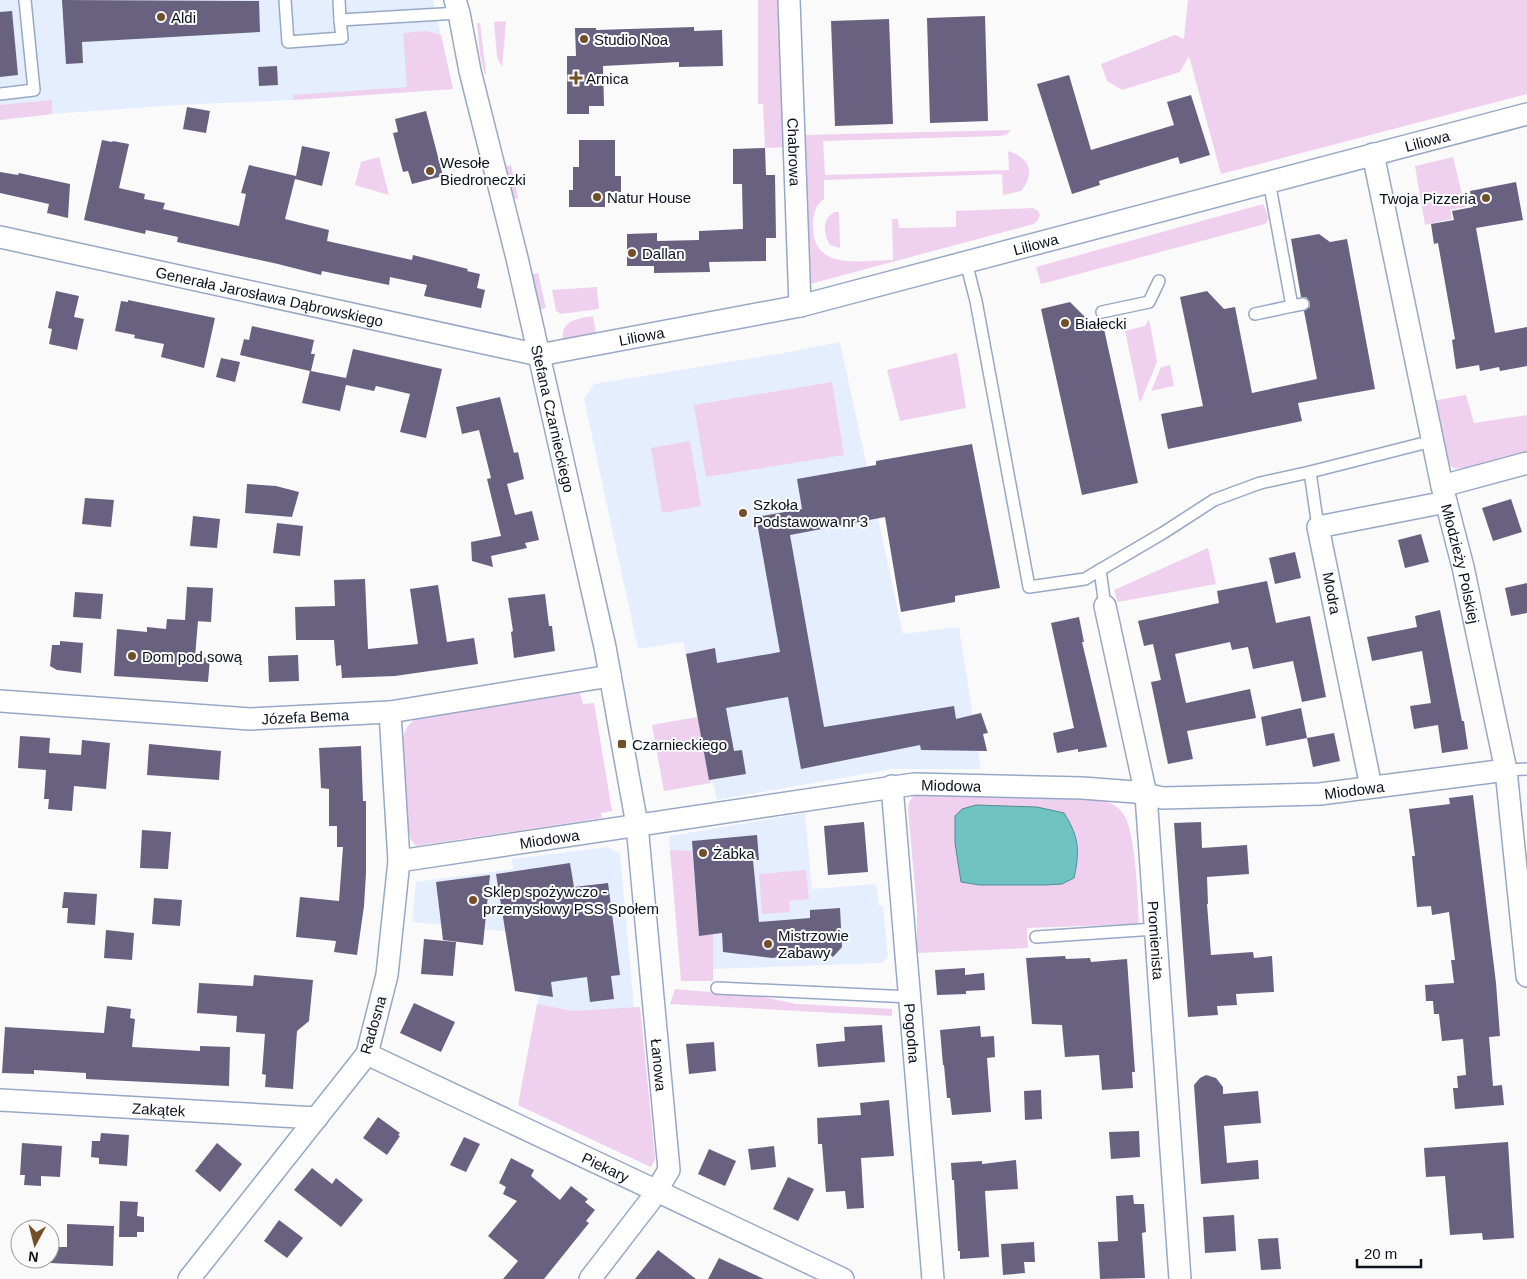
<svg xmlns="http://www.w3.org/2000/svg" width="1527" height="1279" viewBox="0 0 1527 1279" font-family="Helvetica,sans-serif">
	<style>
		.built { fill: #e5eefe }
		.green { fill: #f0d0ef }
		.water { fill: #6fc3c3; stroke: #518e91 }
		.building { fill: #686280 }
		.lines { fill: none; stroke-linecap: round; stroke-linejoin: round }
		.lane-casing { stroke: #97a8c7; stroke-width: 14 }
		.street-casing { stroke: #97a8c7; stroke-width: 24 }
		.lane { stroke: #fff; stroke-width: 11 }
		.street { stroke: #fff; stroke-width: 21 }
		.poi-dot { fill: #734f29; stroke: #fafafa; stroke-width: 2 }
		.labels { text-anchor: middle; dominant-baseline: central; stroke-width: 4; stroke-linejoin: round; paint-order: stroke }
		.poi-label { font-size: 15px; fill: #0b121c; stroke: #fafafa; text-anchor: start }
		.street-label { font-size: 15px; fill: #0b121c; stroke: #fafafa }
	</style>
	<rect width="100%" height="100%" fill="#fafafa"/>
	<g class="built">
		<polygon points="0,0 433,0 453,89 293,100 177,105 53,114 0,120"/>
		<polygon points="840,342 903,634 959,627 981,769 893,769 717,800 713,783 664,791 652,725 697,717 686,654 683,642 638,649 584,399 594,384 784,353"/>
		<polygon points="805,813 812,889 876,884 879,906 883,906 888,957 882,963 686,970 681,966 669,838 670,836"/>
		<polygon points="608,847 620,854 634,1007 640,1007 655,1159 651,1167 518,1105 539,996 531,994 523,933 412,922 416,882 513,869 512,859"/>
	</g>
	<g class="green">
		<polygon points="758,0 781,0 787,147 765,148 763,104 758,104"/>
		<polygon points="1188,0 1527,0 1527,94 1221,174 1189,56 1180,72 1122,90 1107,81 1101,64 1175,35 1184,39"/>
		<polygon points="506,21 502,67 497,57 494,22"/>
		<polygon points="477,23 480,23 486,73 485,75 480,55"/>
		<polygon points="427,31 441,35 453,89 293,100 293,95 407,87 403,33"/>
		<polygon points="52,100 52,114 0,120 0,105"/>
		<path d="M 1011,130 L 1006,135 L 999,136 L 823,141 L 825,175 L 1009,170 L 1008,151 C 1031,158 1035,174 1021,191 L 1003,195 L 1002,174 L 824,180 L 824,199 C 815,205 813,215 813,226 C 813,272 861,260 893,260 L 892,219 L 898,219 L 899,228 L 956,227 L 956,211 L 1033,208 L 1038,211 L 1040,215 L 1038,220 L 1034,224 L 810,284 L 801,135 Z"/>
		<polygon points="379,157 389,195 355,185 361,162"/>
		<polygon points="1453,157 1465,207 1450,210 1452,219 1425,225 1415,166"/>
		<polygon points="511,165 518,198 512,200 504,167"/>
		<polygon points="1263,204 1269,219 1265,224 1041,284 1036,267"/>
		<path d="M 835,212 L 839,212 L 840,248 L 830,245 C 823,234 822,218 835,212 Z"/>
		<polygon points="538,273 546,308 538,310 530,275"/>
		<polygon points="597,287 599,309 561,314 556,311 552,290"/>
		<path d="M 593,316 L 596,334 L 563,339 C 560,321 579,318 593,316 Z"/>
		<polygon points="1149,319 1157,362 1140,403 1125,331 1145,326"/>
		<polygon points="957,353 966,408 900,421 887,370"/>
		<polygon points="1170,365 1174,386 1151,391 1161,367"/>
		<polygon points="832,382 844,455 706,477 694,405"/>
		<polygon points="1466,395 1474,423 1527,415 1527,454 1466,469 1454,468 1446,463 1432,401"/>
		<polygon points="690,441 701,506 662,513 651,448"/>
		<polygon points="1208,548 1216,584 1118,602 1114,590"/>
		<path d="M 580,693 L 583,704 L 594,703 L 612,811 L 601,813 L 602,818 L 416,846 L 411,840 L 408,829 L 402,743 C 404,732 407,725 416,718 Z"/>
		<polygon points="698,717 710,783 664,791 652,725"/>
		<path d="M 918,793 L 1099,798 C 1107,802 1117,805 1122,812 C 1136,829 1138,900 1139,924 L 1027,928 L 1028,948 L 917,953 L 917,909 L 908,809 C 909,801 911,797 918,793 Z"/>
		<polygon points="670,850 692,851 699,935 713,934 713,981 681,981"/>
		<polygon points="806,870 809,899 789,901 790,912 762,914 759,874"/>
		<polygon points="675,989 758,996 797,1004 892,1009 892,1016 670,1004"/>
		<polygon points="537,1004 573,1011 640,1007 655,1159 651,1167 518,1105"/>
	</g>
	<path class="water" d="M 976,805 L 1037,807 L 1064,813 C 1079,837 1080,850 1074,878 L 1062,884 L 1044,885 L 980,885 L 961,882 L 955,843 L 955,816 L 962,809 Z"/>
	<g class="building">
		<polygon points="62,0 259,1 260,32 82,42 83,63 66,64"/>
		<polygon points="12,11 18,75 0,77 0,12"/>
		<polygon points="985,16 988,121 930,123 927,18"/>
		<polygon points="889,19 893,124 835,126 831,21"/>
		<polygon points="694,27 694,31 722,30 723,66 679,67 679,62 603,66 604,106 589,106 589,114 567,114 567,56 576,56 575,28 596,28 596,30"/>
		<polygon points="277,66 278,85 259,86 258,67"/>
		<polygon points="1069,75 1091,150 1174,125 1167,102 1191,95 1210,155 1180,164 1178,157 1099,181 1100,185 1072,194 1037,84"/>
		<polygon points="187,107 210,111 206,133 183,129"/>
		<polygon points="426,111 443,176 412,184 408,171 403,172 398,153 393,133 398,132 395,119"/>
		<polygon points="102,140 112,142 113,141 129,144 119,188 145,194 144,199 165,203 163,209 239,226 246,194 241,193 249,165 296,176 302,146 330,152 322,186 295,179 285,219 329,230 327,241 412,260 413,255 468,269 467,271 480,274 477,288 485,290 481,308 424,296 427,285 390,277 389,285 322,271 321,275 278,264 177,242 178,237 146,230 145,234 84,220"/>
		<polygon points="579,140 615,140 615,176 621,176 621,192 605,192 605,207 569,207 569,190 573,190 573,167 579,167"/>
		<polygon points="765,148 766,175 775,175 776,238 766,238 766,261 709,262 710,272 654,273 654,266 627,266 627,234 657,233 657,241 699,240 699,231 743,229 742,184 733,184 733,149"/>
		<polygon points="0,172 18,175 19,173 70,184 68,218 47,213 49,204 0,193"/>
		<polygon points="1516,182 1523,220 1476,228 1495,333 1527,327 1527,366 1500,371 1499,367 1480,371 1479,365 1456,369 1452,340 1455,339 1438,243 1434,244 1431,224 1454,220 1452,211 1473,207 1470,191"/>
		<polygon points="1319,234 1330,242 1347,239 1375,389 1298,403 1302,421 1168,449 1161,414 1203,406 1180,297 1207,291 1224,309 1235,307 1252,393 1317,379 1304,311 1310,307 1310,302 1306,297 1301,297 1291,239"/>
		<polygon points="56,291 79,296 74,317 84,319 77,350 49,344 52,329 48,328"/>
		<polygon points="128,300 215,318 204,368 161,357 164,344 134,338 135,335 115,331 121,301 128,302"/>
		<polygon points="1070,302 1090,322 1102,320 1138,483 1082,495 1041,309"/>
		<polygon points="252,326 314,340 311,354 315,354 311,371 346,378 353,349 442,369 426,438 400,432 410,394 376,386 374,391 346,385 340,411 302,403 310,371 240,355 244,339 249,340"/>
		<polygon points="221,358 240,362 235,382 216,377"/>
		<polygon points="500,397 514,453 518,452 524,479 507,484 515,515 532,511 539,540 525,543 527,548 491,556 493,567 472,561 471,542 501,536 487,479 491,478 479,430 462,434 456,407"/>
		<polygon points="972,444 1000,588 955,596 955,602 901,612 885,517 790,535 824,727 954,706 956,719 981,713 988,733 983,734 987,751 921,750 920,745 801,769 788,697 726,708 734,751 742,750 746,774 709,780 686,654 715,648 717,663 780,652 756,517 802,509 797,479 876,465 876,461"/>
		<polygon points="247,484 276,486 299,492 292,517 245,513"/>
		<polygon points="85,498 114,500 111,527 82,524"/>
		<polygon points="1511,499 1522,532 1493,541 1482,508"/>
		<polygon points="193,516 220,519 217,548 190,546"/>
		<polygon points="277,523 303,526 300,556 273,553"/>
		<polygon points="1421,534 1429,562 1405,568 1398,540"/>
		<polygon points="1295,552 1301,578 1275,584 1269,558"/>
		<polygon points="365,579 368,649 418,644 410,589 438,585 447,642 474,638 478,664 395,676 342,678 341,665 336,666 334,640 296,640 295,607 335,606 334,580"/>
		<polygon points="1267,581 1276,623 1310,616 1326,697 1302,702 1293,661 1253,669 1248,647 1232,650 1230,642 1175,654 1186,703 1250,689 1256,718 1187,731 1193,759 1168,764 1151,682 1161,680 1153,644 1144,646 1138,621 1219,603 1217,591"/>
		<polygon points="1527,583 1527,613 1511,616 1505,588"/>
		<polygon points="187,587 213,588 211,622 195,621 198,621 195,657 210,658 208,682 114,676 117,629 147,632 147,627 166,629 167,619 185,620"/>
		<polygon points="75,592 103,594 101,619 73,617"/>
		<polygon points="545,594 549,626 552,626 555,651 514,658 511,632 513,631 508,598"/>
		<polygon points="1440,610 1462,721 1464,721 1468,749 1442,753 1438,725 1414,729 1410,706 1431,703 1422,651 1372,661 1367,637 1417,627 1415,616"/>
		<polygon points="1079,617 1084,642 1082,642 1107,747 1078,752 1078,749 1057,753 1053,733 1074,728 1051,623"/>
		<polygon points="60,641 83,643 81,673 57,670 50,666 52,645 60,645"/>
		<polygon points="298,655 299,681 269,682 268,656"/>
		<polygon points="1301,708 1307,738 1266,746 1261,717"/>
		<polygon points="1334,733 1340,761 1313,767 1307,738"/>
		<polygon points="20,736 50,738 49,753 81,755 82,740 110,743 106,789 74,786 72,811 48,809 49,799 44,799 46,770 18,768"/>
		<polygon points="149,744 221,751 219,780 147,775"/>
		<polygon points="361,746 363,801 366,801 366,873 364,906 357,955 334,952 336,941 296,937 300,897 339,901 343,847 337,847 337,826 329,826 329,789 321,788 319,748"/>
		<polygon points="1473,795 1496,983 1500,1036 1489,1037 1493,1086 1502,1085 1504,1105 1455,1109 1453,1088 1458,1088 1457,1076 1466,1075 1463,1039 1442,1041 1439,1014 1434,1014 1433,1001 1426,1001 1425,985 1454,983 1451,960 1455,960 1449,912 1432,915 1431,906 1417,907 1412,856 1415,856 1409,809 1450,804 1449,798"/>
		<polygon points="864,822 868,872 828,875 824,826"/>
		<polygon points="1201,822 1202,848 1247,845 1249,874 1207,877 1208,904 1207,904 1211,955 1253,952 1254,958 1272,956 1274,992 1236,994 1237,1005 1217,1006 1218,1015 1188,1017 1174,823"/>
		<polygon points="142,830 171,832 168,869 140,868"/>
		<polygon points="757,835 759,860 753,860 759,922 810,918 810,910 840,908 842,947 833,957 825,950 800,959 795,955 772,958 723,952 722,933 699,936 692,841"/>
		<polygon points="570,863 574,887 608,883 620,975 611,976 614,999 590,1002 587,977 551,982 553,997 515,991 496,874"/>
		<polygon points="490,875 483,945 443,940 436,882"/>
		<polygon points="64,892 97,894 95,925 67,923 68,908 62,908"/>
		<polygon points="154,898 182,900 180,926 152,924"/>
		<polygon points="106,930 134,933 132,960 104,958"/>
		<polygon points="424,939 456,942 453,976 421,974"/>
		<polygon points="1065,956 1066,959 1090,958 1091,962 1127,959 1135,1072 1132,1072 1133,1088 1102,1090 1099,1055 1065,1057 1062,1025 1032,1024 1026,958"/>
		<polygon points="965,968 965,975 984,973 985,990 966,991 966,994 937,995 935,970"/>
		<polygon points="254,975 313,980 309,1021 297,1031 293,1089 265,1087 266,1075 262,1074 265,1034 236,1032 237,1016 197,1013 199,983 253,986"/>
		<polygon points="414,1003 455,1022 441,1052 400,1033"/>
		<polygon points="107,1006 131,1009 130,1018 135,1019 132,1047 200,1051 200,1046 230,1047 229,1086 86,1079 86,1073 34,1070 34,1074 2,1073 5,1027 104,1033"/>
		<polygon points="882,1025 885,1062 818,1067 816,1044 845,1041 844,1027"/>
		<polygon points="980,1026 981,1037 994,1036 995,1057 987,1058 991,1112 952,1115 950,1098 947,1098 944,1065 943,1065 940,1030"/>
		<polygon points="714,1042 716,1071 689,1074 686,1044"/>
		<polygon points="1206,1075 1216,1078 1223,1087 1223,1094 1258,1091 1261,1123 1224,1126 1227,1163 1258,1160 1259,1179 1201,1184 1194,1085 1200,1078"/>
		<polygon points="1041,1090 1042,1119 1025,1120 1024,1091"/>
		<polygon points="889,1100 894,1156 861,1158 864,1208 847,1209 845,1191 826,1192 822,1144 818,1144 817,1118 861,1115 860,1103"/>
		<polygon points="378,1117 400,1133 398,1135 400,1136 387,1155 363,1138"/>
		<polygon points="1139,1131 1140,1157 1111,1159 1109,1132"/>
		<polygon points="101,1133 129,1135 127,1166 99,1164 99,1158 91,1157 92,1141 100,1141"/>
		<polygon points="464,1137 480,1144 466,1172 450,1165"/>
		<polygon points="1508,1142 1514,1238 1483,1240 1482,1233 1450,1235 1445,1176 1426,1177 1424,1148"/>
		<polygon points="22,1143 62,1146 60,1177 41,1176 41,1186 24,1185 25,1175 20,1175"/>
		<polygon points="217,1143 242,1164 220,1192 195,1171"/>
		<polygon points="774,1146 776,1167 751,1170 748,1149"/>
		<polygon points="709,1149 736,1161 725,1186 698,1174"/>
		<polygon points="511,1158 534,1170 531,1176 560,1200 571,1186 588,1199 585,1202 595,1210 586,1221 589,1223 544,1279 503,1279 518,1261 488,1236 517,1201 503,1194 506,1187 499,1183"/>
		<polygon points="1016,1160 1018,1189 985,1191 989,1257 960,1259 960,1251 958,1251 954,1180 952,1180 951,1163 982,1161 982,1164"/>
		<polygon points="312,1168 332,1184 336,1178 363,1200 341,1227 294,1190"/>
		<polygon points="788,1177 814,1189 798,1221 773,1209"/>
		<polygon points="1133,1195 1134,1204 1144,1204 1146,1232 1142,1233 1145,1278 1100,1279 1098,1242 1118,1241 1116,1196"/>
		<polygon points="120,1201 138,1202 137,1216 144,1217 144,1232 137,1232 137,1237 119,1237"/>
		<polygon points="1234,1215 1236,1251 1205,1253 1203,1217"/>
		<polygon points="279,1220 303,1238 287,1258 264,1241"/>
		<polygon points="67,1224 114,1226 113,1266 50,1263 50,1247 67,1247"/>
		<polygon points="1278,1238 1281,1269 1261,1270 1258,1239"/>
		<polygon points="1034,1242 1035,1262 1024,1262 1025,1273 1003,1275 1001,1244"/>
		<polygon points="658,1250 696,1279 635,1279"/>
		<polygon points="719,1258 764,1279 708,1279"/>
	</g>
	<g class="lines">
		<defs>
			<g id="lane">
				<polyline points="285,0 288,42 342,38 340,20 459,13"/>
				<polyline points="339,0 340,20"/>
				<polyline points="0,94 34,90 25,0"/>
				<polyline points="1269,181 1292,306 1303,304"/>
				<polyline points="966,262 976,301 1029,587 1085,579 1100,570"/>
				<polyline points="1102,312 1149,302 1159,281"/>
				<polyline points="1255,314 1292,306"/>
				<polyline points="1310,472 1432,441"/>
				<polyline points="1105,606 1100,570 1163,533 1214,500 1260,483 1310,472 1318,527"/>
				<polyline points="1506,770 1527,769"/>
				<polyline points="1036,937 1155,929"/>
				<polyline points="717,988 911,997"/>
			</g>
			<g id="street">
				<path id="s1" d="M 455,0 L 459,13 L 470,71 L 517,258 L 605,647 L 637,825 L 669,1170 L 650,1201 L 590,1279"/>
				<path id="s2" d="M 789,0 L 800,306"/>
				<path id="s3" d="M 1373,154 L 1442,486 L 1463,567 L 1506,770 L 1527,976"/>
				<path id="s4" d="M 0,237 L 539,355 L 800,306 L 1527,114"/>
				<polyline points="1442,486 1527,463"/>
				<path id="s5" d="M 1105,606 L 1146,795 L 1180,1279"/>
				<path id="s6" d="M 0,701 L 250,719 L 390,712 L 610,676"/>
				<path id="s7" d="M 892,786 L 933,1279"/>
				<polyline points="1371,787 1318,527 1446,502"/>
				<path id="s8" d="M 399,861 L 914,784 L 1082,788 L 1135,792 L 1163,798 L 1320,794 L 1506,770"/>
				<path id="s9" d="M 367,1054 L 843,1279"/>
				<path id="s10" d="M 0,1100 L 317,1118"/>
				<polyline points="189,1279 367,1054 387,975 399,861 390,712"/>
			</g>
		</defs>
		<use href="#lane" class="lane-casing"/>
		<use href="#street" class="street-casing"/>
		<use href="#lane" class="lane"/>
		<use href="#street" class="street"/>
	</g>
	<g class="poi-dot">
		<circle cx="161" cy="17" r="5"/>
		<circle cx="584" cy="39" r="5"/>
		<path d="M573.5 70.5h5v5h5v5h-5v5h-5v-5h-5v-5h5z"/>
		<circle cx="430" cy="171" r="5"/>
		<circle cx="597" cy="197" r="5"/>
		<circle cx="1486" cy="198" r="5"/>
		<circle cx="632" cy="253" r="5"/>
		<circle cx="1065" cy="323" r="5"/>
		<circle cx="743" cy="513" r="5"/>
		<circle cx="132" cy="656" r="5"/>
		<rect x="617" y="739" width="10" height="10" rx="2.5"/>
		<circle cx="703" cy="853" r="5"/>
		<circle cx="473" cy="900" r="5"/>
		<circle cx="768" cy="944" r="5"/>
	</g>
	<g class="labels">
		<g class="poi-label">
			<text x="171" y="17">Aldi</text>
			<text x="594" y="39">Studio Noa</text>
			<text x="586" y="78">Arnica</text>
			<text x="440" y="162">Wesołe<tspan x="440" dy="17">Biedroneczki</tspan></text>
			<text x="607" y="197">Natur House</text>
			<text x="1476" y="198" text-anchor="end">Twoja Pizzeria</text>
			<text x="642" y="253">Dallan</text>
			<text x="1075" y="323">Białecki</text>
			<text x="753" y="504">Szkoła<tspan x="753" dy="17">Podstawowa nr 3</tspan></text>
			<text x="142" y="656">Dom pod sową</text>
			<text x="632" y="744">Czarnieckiego</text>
			<text x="713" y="853">Żabka</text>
			<text x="483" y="891">Sklep spożywczo -<tspan x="483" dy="17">przemysłowy PSS Społem</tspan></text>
			<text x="778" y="935">Mistrzowie<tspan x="778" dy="17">Zabawy</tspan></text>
		</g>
		<g class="street-label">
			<text stroke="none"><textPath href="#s4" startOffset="1466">Liliowa</textPath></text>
			<text stroke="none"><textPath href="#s2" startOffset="152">Chabrowa</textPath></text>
			<text stroke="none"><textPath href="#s4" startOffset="1061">Liliowa</textPath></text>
			<text stroke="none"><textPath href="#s4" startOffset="276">Generała Jarosława Dąbrowskiego</textPath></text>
			<text stroke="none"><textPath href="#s4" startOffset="656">Liliowa</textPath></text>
			<text stroke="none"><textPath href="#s1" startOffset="430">Stefana Czarnieckiego</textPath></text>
			<text stroke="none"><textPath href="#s3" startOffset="419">Młodzieży Polskiej</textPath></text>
			<text transform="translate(1332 593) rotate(79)">Modra</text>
			<text stroke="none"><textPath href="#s6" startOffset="306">Józefa Bema</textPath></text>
			<text stroke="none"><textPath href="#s8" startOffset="558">Miodowa</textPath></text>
			<text stroke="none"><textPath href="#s8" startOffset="962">Miodowa</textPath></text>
			<text stroke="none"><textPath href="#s8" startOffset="152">Miodowa</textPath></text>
			<text stroke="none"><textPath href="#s5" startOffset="339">Promienista</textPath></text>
			<text transform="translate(373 1025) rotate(-74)">Radosna</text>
			<text stroke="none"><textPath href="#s7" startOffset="248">Pogodna</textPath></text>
			<text stroke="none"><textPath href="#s1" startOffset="1086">Łanowa</textPath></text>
			<text stroke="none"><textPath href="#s10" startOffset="159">Zakątek</textPath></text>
			<text stroke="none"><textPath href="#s9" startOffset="264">Piekary</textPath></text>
		</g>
	</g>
	<g transform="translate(35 1244) rotate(187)"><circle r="24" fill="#fafafa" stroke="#9a9da1"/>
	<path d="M0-4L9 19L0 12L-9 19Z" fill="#734f29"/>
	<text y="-8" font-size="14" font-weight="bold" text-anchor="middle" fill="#0b121c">N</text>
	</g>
	<path d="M1357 1259v8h64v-8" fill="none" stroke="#0b121c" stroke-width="2.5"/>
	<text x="1364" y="1259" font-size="15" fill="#0b121c" stroke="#fafafa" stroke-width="4" paint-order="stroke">20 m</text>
</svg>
